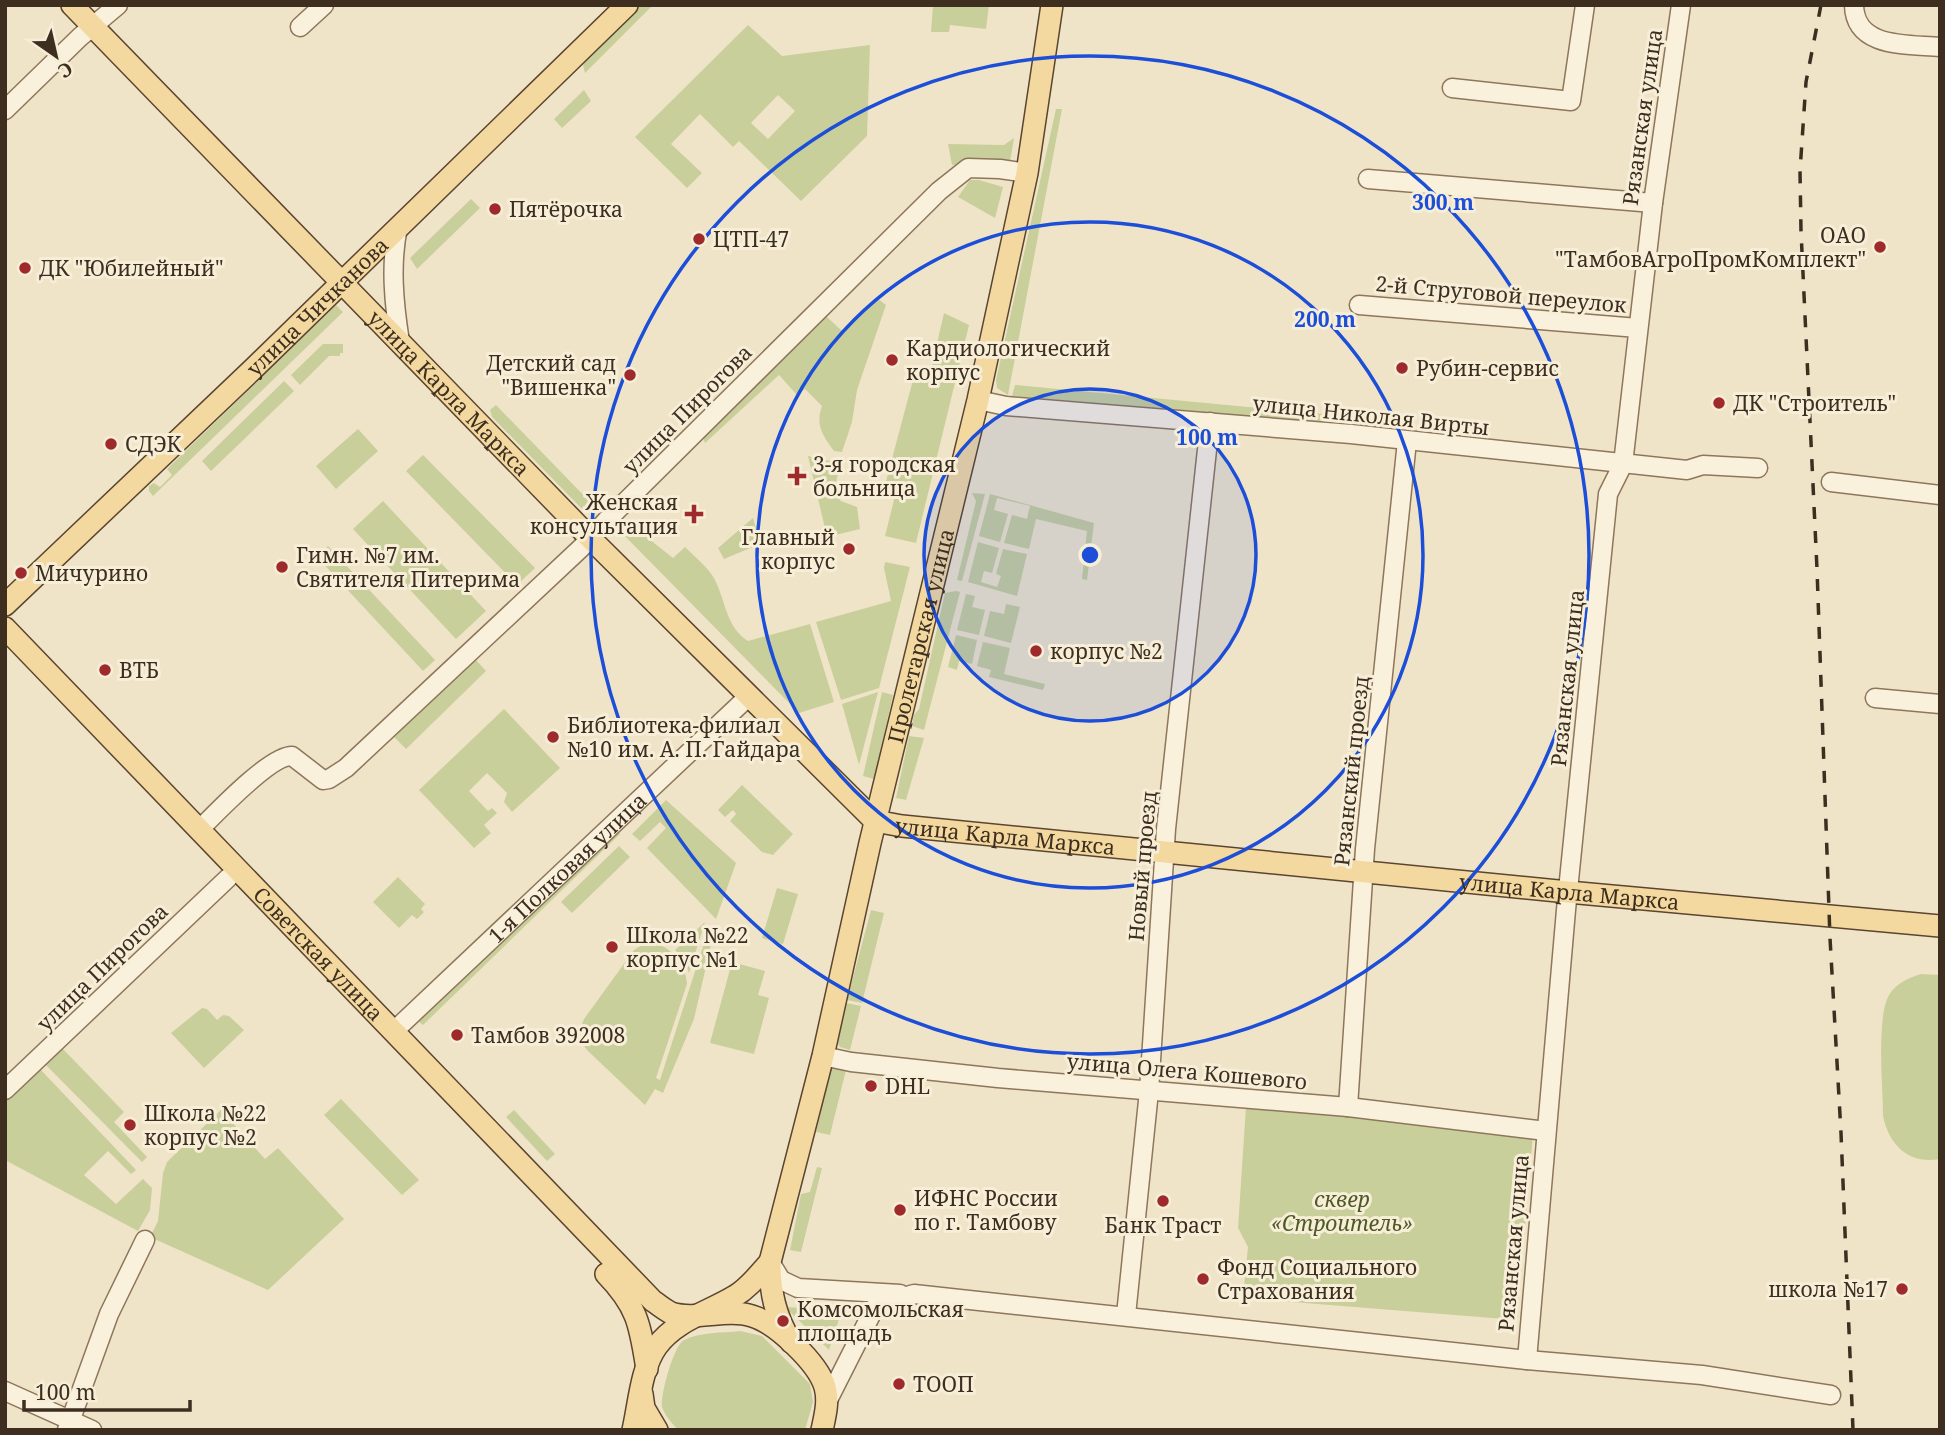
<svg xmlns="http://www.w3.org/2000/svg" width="1945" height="1435" viewBox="0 0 1945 1435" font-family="'Noto Serif',serif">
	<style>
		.green { fill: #c9cf9b; fill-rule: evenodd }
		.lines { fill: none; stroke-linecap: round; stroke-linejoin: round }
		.minor-casing { stroke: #8d765c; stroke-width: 21 }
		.major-casing { stroke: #5b4430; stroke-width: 24 }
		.minor { stroke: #faf1dc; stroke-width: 18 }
		.major { stroke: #f3d9a0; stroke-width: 21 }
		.rail { stroke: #3d2e20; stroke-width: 3.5; stroke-dasharray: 12 12; stroke-linecap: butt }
		.ring { fill: none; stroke: #1d4ed8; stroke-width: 3.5 }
		.poi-dot { fill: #9e2a2b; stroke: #f7eed8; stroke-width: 2.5 }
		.labels { text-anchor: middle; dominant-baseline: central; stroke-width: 6; stroke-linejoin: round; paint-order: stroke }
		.street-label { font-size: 21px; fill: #3d2e20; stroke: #f7eed8 }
		.poi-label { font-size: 21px; fill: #3d2e20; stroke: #f7eed8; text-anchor: start }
		.park-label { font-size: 21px; font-style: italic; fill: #4d5a26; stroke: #f7eed8 }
		.centre { fill: #1d4ed8; stroke: #f7eed8; stroke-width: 3.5 }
		.ring-label { font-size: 21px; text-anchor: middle; font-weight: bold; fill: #1d4ed8; stroke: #f7eed8; stroke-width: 6; stroke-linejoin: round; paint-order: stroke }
	</style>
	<rect width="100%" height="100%" fill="#f0e4c8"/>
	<g class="green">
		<polygon points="641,5 653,5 585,73 583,65 586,58"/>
		<polygon points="933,5 989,5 986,29 950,25 949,32 931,32"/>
		<path d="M 748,25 L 782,56 L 870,45 L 867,136 L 801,201 L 739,141 L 733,147 L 700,114 L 671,144 L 702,173 L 687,188 L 635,137 ZM 778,95 L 795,111 L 768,139 L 751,123 Z"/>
		<polygon points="584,90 591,101 562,128 554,119"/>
		<polygon points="1056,109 1062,109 1008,395 997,388 996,380"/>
		<polygon points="1014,138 1010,162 1005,160 952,165 948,144 1004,145"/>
		<polygon points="970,180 979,180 1003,187 995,218 958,197"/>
		<polygon points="471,199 480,208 417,269 410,258"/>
		<path d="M 877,298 L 886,305 L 857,390 L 852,422 L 842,452 L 834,451 C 823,436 815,425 822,406 L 805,389 L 797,395 L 779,375 L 705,443 L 702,435 L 826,316 L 843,332 Z"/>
		<polygon points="336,305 343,312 153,496 149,491 149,486 154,483 160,487 172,475 167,469"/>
		<polygon points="944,313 969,325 916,543 885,536 896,492 884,489 914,376 929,378"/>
		<polygon points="323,344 343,344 343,353 340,353 340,356 329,356 300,385 291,375"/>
		<polygon points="284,381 294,391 211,471 202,461"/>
		<polygon points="1015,385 1345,416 1344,425 1012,396"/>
		<polygon points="496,405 593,505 585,512 492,417 490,410"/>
		<polygon points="358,429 378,451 336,489 316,466"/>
		<polygon points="423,455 535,568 517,585 406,471"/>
		<polygon points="808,456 835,462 839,469 834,492 841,501 857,507 860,529 827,537"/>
		<polygon points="972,493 985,494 962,581 957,580 976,501"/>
		<polygon points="990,494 1094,523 1087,580 1082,579 1087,531 1036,519 1029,549 1004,543 1012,515 1027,519 1030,506 997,498 994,510 1008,514 1000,542 979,536"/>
		<polygon points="383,501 486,611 456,639 353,529"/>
		<path d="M 620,516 L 673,558 L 685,547 C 695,557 709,568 715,580 C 726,602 726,627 748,641 L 810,624 L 834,702 L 799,713 L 613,524 Z"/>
		<polygon points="753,518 760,544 724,559 718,548"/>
		<polygon points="978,542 999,548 992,573 984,571 981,582 997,587 1001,576 996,574 1003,549 1027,554 1017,596 968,582"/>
		<polygon points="328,546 435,660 423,671 317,557"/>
		<polygon points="885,562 910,567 879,688 841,700 816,622 891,601 884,568"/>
		<polygon points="956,591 960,592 924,730 912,726 914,715 919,709 945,593"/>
		<polygon points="966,594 975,596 972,607 985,610 979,635 957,630"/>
		<polygon points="1006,604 1020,607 1011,643 984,636 990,611 1004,614"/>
		<polygon points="956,635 977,640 972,664 959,661 957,670 948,667"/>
		<polygon points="983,642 1010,648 1004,674 1045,684 1043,690 989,677 991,670 977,666"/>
		<polygon points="475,659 486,671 406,749 394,737"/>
		<polygon points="878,692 859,765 842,704"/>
		<polygon points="882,692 893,695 874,779 863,776"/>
		<polygon points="504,709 560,768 512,812 504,802 507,793 487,773 469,791 488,811 492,808 497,813 484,825 491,833 474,848 419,790"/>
		<polygon points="909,736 924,738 906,800 896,798"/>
		<polygon points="742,785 793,834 773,855 762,852 730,821 736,814 733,810 725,817 718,810"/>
		<polygon points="666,800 736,863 716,919 647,848 666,828 660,822 640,841 632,834"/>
		<polygon points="616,830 620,834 423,1025 418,1021"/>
		<polygon points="619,846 630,857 572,913 561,902"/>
		<polygon points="398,877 425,904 421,909 424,912 417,919 412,915 399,928 373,902"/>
		<polygon points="777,888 798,894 783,944 762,938"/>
		<polygon points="871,910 884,913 862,1003 847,1000"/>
		<polygon points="705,922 689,973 683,958 675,950"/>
		<path d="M 707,934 L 713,936 L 694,1019 L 663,1093 L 655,1089 L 645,1105 L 588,1051 C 579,1040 578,1032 584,1019 L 634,950 C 659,931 686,959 687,984 L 656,1078 L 660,1080 Z"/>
		<polygon points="732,962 765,971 758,995 769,998 754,1054 710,1043"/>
		<path d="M 1921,974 L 1940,975 L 1940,1159 C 1909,1165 1889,1145 1883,1116 C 1883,1087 1876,1018 1889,995 C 1896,983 1909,978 1921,974 Z"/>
		<polygon points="846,1003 861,1006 850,1050 840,1047 836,1041"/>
		<polygon points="202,1008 207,1009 217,1020 223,1015 229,1016 244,1030 204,1068 171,1033"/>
		<polygon points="62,1048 124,1112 114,1122 147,1157 142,1162 45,1064"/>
		<polygon points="833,1066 847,1066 830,1135 816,1132 830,1070"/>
		<polygon points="40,1069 136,1170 131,1174 108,1151 84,1175 116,1204 143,1179 152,1188 150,1210 138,1231 5,1160 5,1102"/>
		<polygon points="341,1099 419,1180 402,1195 324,1115"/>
		<polygon points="1246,1106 1533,1135 1517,1320 1243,1298 1248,1247 1238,1228"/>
		<polygon points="221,1110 265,1159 278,1148 344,1219 268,1290 150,1237 158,1221 163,1173 167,1162"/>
		<polygon points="514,1110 555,1154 547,1161 506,1117"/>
		<polygon points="817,1167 822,1168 801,1252 790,1250 801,1194 810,1192"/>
		<polygon points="785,1307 842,1310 829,1350"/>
		<path d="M 740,1331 L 762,1336 L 810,1384 L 813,1402 L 805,1430 L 678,1430 C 672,1423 665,1416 662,1407 C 660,1395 674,1345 684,1340 C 699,1332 723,1333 740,1331 Z"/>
	</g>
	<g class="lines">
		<defs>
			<g id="minor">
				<path d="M 1854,5 C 1855,49 1908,44 1940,47"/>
				<polyline points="300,27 324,5"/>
				<polyline points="1452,88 1571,101 1585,5"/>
				<polyline points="5,110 80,37 118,5"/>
				<polyline points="1368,179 1653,203"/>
				<path d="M 398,227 C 390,265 394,304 400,342"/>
				<polyline points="1359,305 1638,328"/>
				<polyline points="978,400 1006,406 1351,434 1687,470 1703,465 1758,468"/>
				<polyline points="1831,482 1940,495"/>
				<polyline points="1875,698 1940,704"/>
				<path d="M 200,829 C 216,813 271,755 292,756 L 323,780 L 329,779 L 346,768 L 581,548 L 606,521 L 939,191 L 968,168 L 1000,169 L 1027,173"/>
				<path id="s1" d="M 394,1031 L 749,696"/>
				<polyline points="823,1056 851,1062 998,1078 1348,1107 1546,1131"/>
				<polyline points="5,1090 228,878"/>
				<polyline points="1348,1107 1365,849 1407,441"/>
				<polyline points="770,1262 781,1280 798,1288 900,1294"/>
				<polyline points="1126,1315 1149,1091 1166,829 1210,422"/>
				<polyline points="1527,1360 1566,910 1608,494 1623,464 1653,203 1681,5"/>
				<polyline points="5,1391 92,1430"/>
				<polyline points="827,1402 875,1307 887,1302 914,1294 1527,1360 1702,1375 1831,1395"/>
				<polyline points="67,1430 109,1314 145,1240"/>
			</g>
			<g id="major">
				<path id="s2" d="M 72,5 L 591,539 L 875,821 L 902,826 L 1568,892 L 1940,926"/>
				<path id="s3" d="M 5,605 L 253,369 L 627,5"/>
				<path id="s4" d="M 5,628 L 653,1301 C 659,1305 665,1310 671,1313 C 696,1321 726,1308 752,1316 C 776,1323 818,1363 825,1387 C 829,1401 825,1416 822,1430"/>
				<path d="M 606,1274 C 638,1307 640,1325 647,1369"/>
				<path id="s5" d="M 791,1342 C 775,1316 770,1292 770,1262 L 823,1056 L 870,843 L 978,400 L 1027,173 L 1052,5"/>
				<polyline points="642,1394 644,1408 657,1430"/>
				<path d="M 633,1430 C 639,1404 641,1368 657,1346 C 676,1320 709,1312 735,1296 C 749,1288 759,1274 770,1262"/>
			</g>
		</defs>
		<use href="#minor" class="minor-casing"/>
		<use href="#major" class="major-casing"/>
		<use href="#minor" class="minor"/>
		<use href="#major" class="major"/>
		<polyline class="rail" points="1821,5 1806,82 1800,171 1801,231 1817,569 1830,938 1841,1133 1853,1430"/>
	</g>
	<circle cx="1090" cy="555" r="166" fill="#1d4ed8" fill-opacity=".12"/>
	<g class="ring">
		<circle cx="1090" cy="555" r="166"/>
		<circle cx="1090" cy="555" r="333"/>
		<circle cx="1090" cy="555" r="499"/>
	</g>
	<g class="poi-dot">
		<circle cx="495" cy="209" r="7"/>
		<circle cx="699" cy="239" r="7"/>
		<circle cx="1880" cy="247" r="7"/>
		<circle cx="25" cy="268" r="7"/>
		<circle cx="892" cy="360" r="7"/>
		<circle cx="1402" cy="368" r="7"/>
		<circle cx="630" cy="375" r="7"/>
		<circle cx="1719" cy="403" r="7"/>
		<circle cx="111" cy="444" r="7"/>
		<path d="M793.5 465.5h7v7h7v7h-7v7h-7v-7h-7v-7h7z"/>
		<path d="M690.5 503.5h7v7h7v7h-7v7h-7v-7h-7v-7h7z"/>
		<circle cx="849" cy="549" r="7"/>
		<circle cx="282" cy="567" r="7"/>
		<circle cx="21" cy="573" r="7"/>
		<circle cx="1036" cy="651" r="7"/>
		<circle cx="105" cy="670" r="7"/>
		<circle cx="553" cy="737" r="7"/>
		<circle cx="612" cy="947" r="7"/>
		<circle cx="457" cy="1035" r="7"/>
		<circle cx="871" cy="1086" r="7"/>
		<circle cx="130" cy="1125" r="7"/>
		<circle cx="1163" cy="1201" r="7"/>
		<circle cx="900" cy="1210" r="7"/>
		<circle cx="1203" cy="1279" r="7"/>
		<circle cx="1902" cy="1289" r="7"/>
		<circle cx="783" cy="1321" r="7"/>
		<circle cx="899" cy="1384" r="7"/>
	</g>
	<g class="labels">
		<g class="street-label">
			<text transform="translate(1642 117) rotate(-82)">Рязанская улица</text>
			<text transform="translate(1501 294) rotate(5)">2-й Струговой переулок</text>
			<text stroke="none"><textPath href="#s3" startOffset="432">улица Чичканова</textPath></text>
			<text stroke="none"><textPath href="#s2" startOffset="541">улица Карла Маркса</textPath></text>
			<text transform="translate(687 409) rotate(-45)">улица Пирогова</text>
			<text transform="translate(1371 415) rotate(6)">улица Николая Вирты</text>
			<text stroke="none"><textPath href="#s5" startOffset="728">Пролетарская улица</textPath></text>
			<text transform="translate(1567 678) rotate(-84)">Рязанская улица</text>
			<text transform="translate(1351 771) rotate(-84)">Рязанский проезд</text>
			<text stroke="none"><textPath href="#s2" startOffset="1276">улица Карла Маркса</textPath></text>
			<text transform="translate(1142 866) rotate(-85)">Новый проезд</text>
			<text stroke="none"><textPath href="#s1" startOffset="238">1-я Полковая улица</textPath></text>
			<text stroke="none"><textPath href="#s2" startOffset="1843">улица Карла Маркса</textPath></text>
			<text stroke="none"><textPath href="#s4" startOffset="452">Советская улица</textPath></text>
			<text transform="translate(102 967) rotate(-44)">улица Пирогова</text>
			<text transform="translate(1187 1071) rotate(5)">улица Олега Кошевого</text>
			<text transform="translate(1513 1243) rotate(-85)">Рязанская улица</text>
		</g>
		<g class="poi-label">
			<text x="509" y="209">Пятёрочка</text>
			<text x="1866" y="235" text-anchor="end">ОАО<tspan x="1866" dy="24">"ТамбовАгроПромКомплект"</tspan></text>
			<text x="713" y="239">ЦТП-47</text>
			<text x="39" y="268">ДК "Юбилейный"</text>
			<text x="906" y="348">Кардиологический<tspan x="906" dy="24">корпус</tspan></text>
			<text x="616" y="363" text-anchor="end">Детский сад<tspan x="616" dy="24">"Вишенка"</tspan></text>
			<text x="1416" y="368">Рубин-сервис</text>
			<text x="1733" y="403">ДК "Строитель"</text>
			<text x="125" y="444">СДЭК</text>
			<text x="813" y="464">3-я городская<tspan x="813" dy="24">больница</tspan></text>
			<text x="678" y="502" text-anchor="end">Женская<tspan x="678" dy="24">консультация</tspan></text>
			<text x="835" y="537" text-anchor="end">Главный<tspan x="835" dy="24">корпус</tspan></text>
			<text x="296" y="555">Гимн. №7 им.<tspan x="296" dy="24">Святителя Питерима</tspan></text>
			<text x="35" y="573">Мичурино</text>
			<text x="1050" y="651">корпус №2</text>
			<text x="119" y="670">ВТБ</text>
			<text x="567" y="725">Библиотека-филиал<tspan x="567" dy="24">№10 им. А. П. Гайдара</tspan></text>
			<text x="626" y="935">Школа №22<tspan x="626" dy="24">корпус №1</tspan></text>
			<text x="471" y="1035">Тамбов 392008</text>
			<text x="885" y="1086">DHL</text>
			<text x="144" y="1113">Школа №22<tspan x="144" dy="24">корпус №2</tspan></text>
			<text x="914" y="1198">ИФНС России<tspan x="914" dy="24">по г. Тамбову</tspan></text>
			<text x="1163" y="1225" text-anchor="middle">Банк Траст</text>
			<text x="1217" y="1267">Фонд Социального<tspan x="1217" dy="24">Страхования</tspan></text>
			<text x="1888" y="1289" text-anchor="end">школа №17</text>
			<text x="797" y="1309">Комсомольская<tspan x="797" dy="24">площадь</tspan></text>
			<text x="913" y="1384">ТООП</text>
		</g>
		<g class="park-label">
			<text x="1342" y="1199">сквер<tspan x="1342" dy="24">«Строитель»</tspan></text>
		</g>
	</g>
	<circle cx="1090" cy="555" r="10" class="centre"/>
	<g class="ring-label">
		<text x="1443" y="210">300 m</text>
		<text x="1325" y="327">200 m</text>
		<text x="1207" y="445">100 m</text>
	</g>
	<rect width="1945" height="1435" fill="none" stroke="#3d2e20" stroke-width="14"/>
	<g transform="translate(56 56) rotate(146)" stroke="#f7eed8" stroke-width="5" paint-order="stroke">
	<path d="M0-5L12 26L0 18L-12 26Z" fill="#3d2e20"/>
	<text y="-10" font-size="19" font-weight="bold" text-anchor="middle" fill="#3d2e20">С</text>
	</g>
	<path d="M24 1400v10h166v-10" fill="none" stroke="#3d2e20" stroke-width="3.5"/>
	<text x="35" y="1400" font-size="21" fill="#3d2e20" stroke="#f7eed8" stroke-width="5" paint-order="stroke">100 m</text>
</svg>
